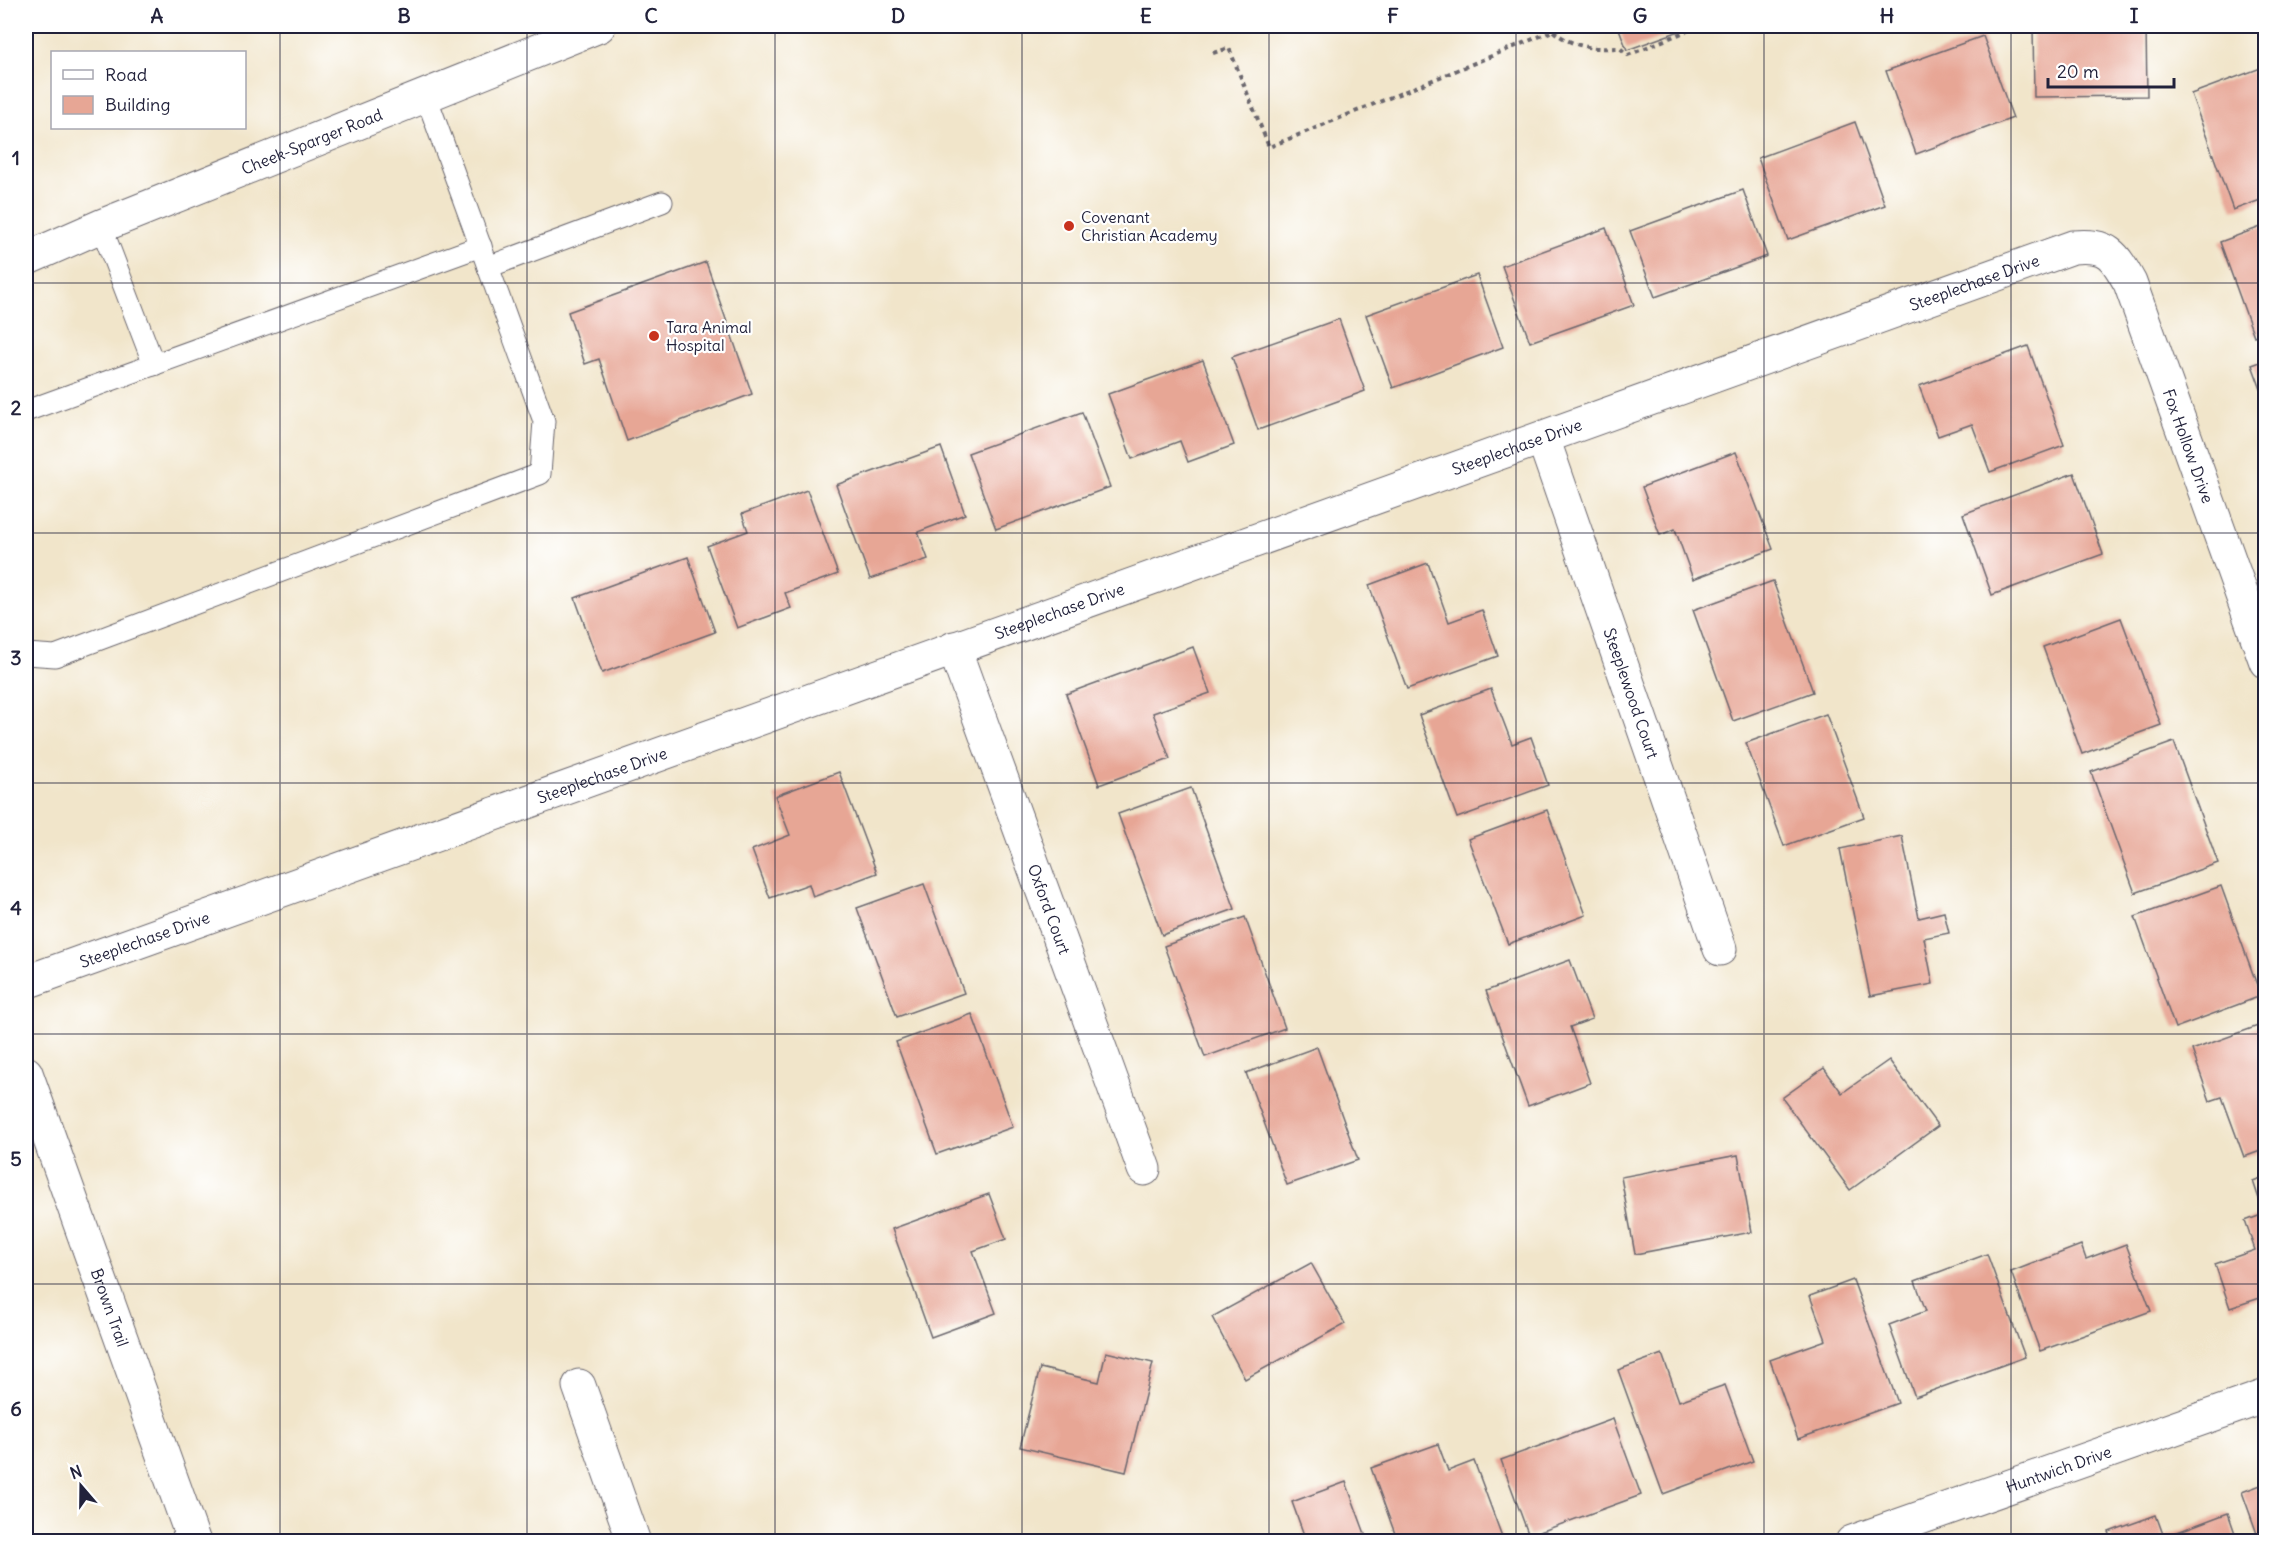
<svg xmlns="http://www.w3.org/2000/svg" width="2291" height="1567" viewBox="0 0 2291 1567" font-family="Delius,sans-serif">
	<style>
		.building { fill: #e7a695 }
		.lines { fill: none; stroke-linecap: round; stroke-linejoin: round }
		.service-casing { stroke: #6a666d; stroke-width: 23 }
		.minor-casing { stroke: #6a666d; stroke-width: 35 }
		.tertiary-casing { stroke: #6a666d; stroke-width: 35 }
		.secondary-casing { stroke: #6a666d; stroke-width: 35 }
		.path { stroke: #6a666d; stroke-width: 4; stroke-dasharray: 4.5 4.5; stroke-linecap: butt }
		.service { stroke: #fff; stroke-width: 21 }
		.minor { stroke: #fff; stroke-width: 33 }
		.tertiary { stroke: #fff; stroke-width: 33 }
		.secondary { stroke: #fff; stroke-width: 33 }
		.grid { fill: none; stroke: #22223b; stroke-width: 1.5; stroke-opacity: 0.55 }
		.poi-dot { fill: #c8321e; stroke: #fff; stroke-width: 2 }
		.labels { text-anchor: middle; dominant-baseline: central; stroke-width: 4.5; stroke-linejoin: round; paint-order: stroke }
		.street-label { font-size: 16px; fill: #22223b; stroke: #fff }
		.poi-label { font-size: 16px; fill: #22223b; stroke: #fff; text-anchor: start }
		.neatline { fill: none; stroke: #22223b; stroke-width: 2 }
		.grid-label { font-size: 20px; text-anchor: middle; font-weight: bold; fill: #22223b }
	</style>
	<rect width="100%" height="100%" fill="#fff"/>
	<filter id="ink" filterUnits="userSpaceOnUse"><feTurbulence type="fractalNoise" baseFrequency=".0167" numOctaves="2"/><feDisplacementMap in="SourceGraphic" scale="12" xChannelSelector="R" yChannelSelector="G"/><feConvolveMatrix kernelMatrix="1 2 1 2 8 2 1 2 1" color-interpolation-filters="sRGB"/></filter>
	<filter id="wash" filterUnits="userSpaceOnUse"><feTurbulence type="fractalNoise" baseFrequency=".008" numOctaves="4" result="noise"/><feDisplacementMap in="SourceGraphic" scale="24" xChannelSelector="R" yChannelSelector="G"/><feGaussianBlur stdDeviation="1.35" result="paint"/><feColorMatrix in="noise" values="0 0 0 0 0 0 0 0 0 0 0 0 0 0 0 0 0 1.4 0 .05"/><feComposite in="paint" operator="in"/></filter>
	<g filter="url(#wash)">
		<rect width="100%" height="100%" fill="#f1e5ca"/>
		<g id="blocks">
			<g class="building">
				<polygon points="1618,26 1693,26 1627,50"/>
				<polygon points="2033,26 2146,26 2147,96 2034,97"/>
				<polygon points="1983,36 2013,118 1916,154 1886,71"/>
				<polygon points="2266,66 2266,198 2233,210 2191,94"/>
				<polygon points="1855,122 1885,205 1788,240 1758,158"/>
				<polygon points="1743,190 1767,256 1655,297 1630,231"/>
				<polygon points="2266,225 2266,332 2254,336 2220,242"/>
				<polygon points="1606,228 1634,305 1530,342 1502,266"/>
				<polygon points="706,262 752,394 627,441 599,359 585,364 568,312"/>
				<polygon points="1477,275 1503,347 1393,388 1366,315"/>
				<polygon points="1339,319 1365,391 1258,430 1232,357"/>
				<polygon points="2028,346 2064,445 1990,472 1972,424 1938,436 1919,386"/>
				<polygon points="1203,360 1234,445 1188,462 1180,441 1132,459 1108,394"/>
				<polygon points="2266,360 2266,400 2265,400 2252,365"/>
				<polygon points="1082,412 1110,487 996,529 968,453"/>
				<polygon points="941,447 965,514 918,532 928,559 870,579 836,485"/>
				<polygon points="1736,452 1773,549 1693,579 1675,529 1660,535 1642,487"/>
				<polygon points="2074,473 2103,554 1992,595 1963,514"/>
				<polygon points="807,490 838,574 785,593 791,608 737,628 707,546 748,531 742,514"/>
				<polygon points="688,557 715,632 602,673 575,598"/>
				<polygon points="1428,563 1449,622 1482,610 1498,656 1407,689 1369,585"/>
				<polygon points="1773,581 1813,692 1733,721 1693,610"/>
				<polygon points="2121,618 2161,725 2082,754 2043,647"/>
				<polygon points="1193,647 1210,693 1153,713 1170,759 1099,785 1066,694"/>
				<polygon points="1491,689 1512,744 1531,737 1548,785 1457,818 1419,715"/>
				<polygon points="1826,714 1864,817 1784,846 1746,743"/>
				<polygon points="2174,742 2218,863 2135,893 2091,772"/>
				<polygon points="839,772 877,873 813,897 809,884 770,898 752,850 790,835 775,796"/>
				<polygon points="1191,788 1235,909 1162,935 1118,814"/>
				<polygon points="1547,810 1586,915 1508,944 1468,839"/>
				<polygon points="1902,836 1919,918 1944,912 1949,933 1924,938 1933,984 1870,996 1840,849"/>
				<polygon points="924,884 964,993 897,1017 857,908"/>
				<polygon points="2221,886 2261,996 2175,1028 2135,917"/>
				<polygon points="1245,917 1285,1028 1205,1057 1164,946"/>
				<polygon points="1570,960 1592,1019 1570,1027 1590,1083 1528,1106 1486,991"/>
				<polygon points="972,1014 1013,1127 937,1154 896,1042"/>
				<polygon points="2266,1023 2266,1149 2244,1157 2222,1097 2210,1101 2192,1050"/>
				<polygon points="1317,1047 1358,1160 1287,1185 1246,1073"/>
				<polygon points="1889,1060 1938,1126 1850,1190 1782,1098 1824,1068 1842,1093"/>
				<polygon points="1738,1155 1752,1232 1635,1254 1621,1177"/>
				<polygon points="2266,1176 2266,1296 2230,1308 2215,1264 2255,1250 2245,1221 2264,1214 2253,1181"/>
				<polygon points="989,1194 1006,1239 973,1251 996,1313 931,1337 892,1229"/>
				<polygon points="2126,1244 2151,1311 2040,1351 2011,1272 2081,1245 2086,1259"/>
				<polygon points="1987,1254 2025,1357 1915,1397 1889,1325 1926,1311 1915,1281"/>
				<polygon points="1311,1263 1345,1324 1245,1379 1212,1317"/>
				<polygon points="1853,1280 1898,1403 1798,1439 1770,1360 1826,1340 1810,1296"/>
				<polygon points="1106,1352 1153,1363 1126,1472 1020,1447 1040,1368 1099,1382"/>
				<polygon points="1662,1354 1679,1401 1725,1385 1753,1461 1663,1494 1618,1370"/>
				<polygon points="1613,1419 1641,1495 1529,1536 1501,1460"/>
				<polygon points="1438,1444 1448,1471 1474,1461 1504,1542 1398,1542 1371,1468"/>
				<polygon points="1346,1482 1368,1542 1287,1542 1304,1535 1292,1502"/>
				<polygon points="2266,1483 2266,1542 2260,1542 2242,1492"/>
				<polygon points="2228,1513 2238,1542 2113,1542 2109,1532 2156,1515 2164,1537"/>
			</g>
		</g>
	</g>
	<g filter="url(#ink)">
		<use href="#blocks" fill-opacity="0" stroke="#6a666d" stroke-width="1.5"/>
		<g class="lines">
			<defs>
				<g id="service">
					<polyline points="101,226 154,365"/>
					<polyline points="488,267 662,202"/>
					<polyline points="26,411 481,246"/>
					<polyline points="26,654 55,656 540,474 544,421 426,96"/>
				</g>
				<g id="minor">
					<path id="s1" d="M 1543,438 L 1720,949"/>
					<path id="s2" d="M 954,648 L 1144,1169"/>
					<path id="s3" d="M 26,982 L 2073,247 C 2108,244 2114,254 2130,283 L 2266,662"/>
					<polyline points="579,1386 634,1542"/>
					<path id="s4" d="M 1852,1542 L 2266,1396"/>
				</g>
				<g id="tertiary">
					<path id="s5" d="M 26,1073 L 194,1542"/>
				</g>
				<g id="secondary">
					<path id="s6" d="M 26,259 L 101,226 L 599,26"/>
				</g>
			</defs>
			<use href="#service" class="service-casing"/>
			<use href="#minor" class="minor-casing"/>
			<use href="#tertiary" class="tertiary-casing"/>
			<use href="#secondary" class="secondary-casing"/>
			<g class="path">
				<polyline points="1719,26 1730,26"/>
				<path d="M 1553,31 C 1575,48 1592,49 1620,48 L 1628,55 L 1699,26"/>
				<polyline points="1213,53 1229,48 1269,147 1565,26"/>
			</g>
			<use href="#service" class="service"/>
			<use href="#minor" class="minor"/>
			<use href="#tertiary" class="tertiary"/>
			<use href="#secondary" class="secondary"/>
		</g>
	</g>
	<path class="grid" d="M 280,26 L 280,1542M 527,26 L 527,1542M 775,26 L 775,1542M 1022,26 L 1022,1542M 1269,26 L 1269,1542M 1516,26 L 1516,1542M 1764,26 L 1764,1542M 2011,26 L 2011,1542M 26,283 L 2266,283M 26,533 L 2266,533M 26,783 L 2266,783M 26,1034 L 2266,1034M 26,1284 L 2266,1284"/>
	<g class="poi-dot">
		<circle cx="1069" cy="226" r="6"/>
		<circle cx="654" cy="336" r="6"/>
	</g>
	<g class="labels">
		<g class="street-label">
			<text stroke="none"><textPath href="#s6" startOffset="309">Cheek-Sparger Road</textPath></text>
			<text stroke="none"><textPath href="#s3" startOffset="2070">Steeplechase Drive</textPath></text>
			<text stroke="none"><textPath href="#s3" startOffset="1584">Steeplechase Drive</textPath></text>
			<text stroke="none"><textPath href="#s3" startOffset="2422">Fox Hollow Drive</textPath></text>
			<text stroke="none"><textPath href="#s3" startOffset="1098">Steeplechase Drive</textPath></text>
			<text stroke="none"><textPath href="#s1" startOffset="270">Steeplewood Court</textPath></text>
			<text stroke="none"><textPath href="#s3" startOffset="612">Steeplechase Drive</textPath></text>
			<text stroke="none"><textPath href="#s2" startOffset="278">Oxford Court</textPath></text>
			<text stroke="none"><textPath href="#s3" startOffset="126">Steeplechase Drive</textPath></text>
			<text stroke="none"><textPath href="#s5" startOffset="249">Brown Trail</textPath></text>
			<text stroke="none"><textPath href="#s4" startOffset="219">Huntwich Drive</textPath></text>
		</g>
		<g class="poi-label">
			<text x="1081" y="217">Covenant<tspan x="1081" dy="18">Christian Academy</tspan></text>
			<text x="666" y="327">Tara Animal<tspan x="666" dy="18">Hospital</tspan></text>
		</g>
	</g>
	<rect width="2291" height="1567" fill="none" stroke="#fff" stroke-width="66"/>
	<rect x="51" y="51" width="195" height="78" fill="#ffffff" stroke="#a7a7b1" stroke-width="1.5"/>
	<rect x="63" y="70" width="30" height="9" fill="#ffffff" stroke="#a7a7b1" stroke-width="1.5"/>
	<text x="105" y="81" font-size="18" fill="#22223b">Road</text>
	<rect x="63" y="96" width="30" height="18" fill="#e7a695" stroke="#a7a7b1" stroke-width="1.5"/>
	<text x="105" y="111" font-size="18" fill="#22223b">Building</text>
	<g transform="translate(81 1486) rotate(340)" stroke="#ffffff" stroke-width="4.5" paint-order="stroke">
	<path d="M0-4.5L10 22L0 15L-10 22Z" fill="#22223b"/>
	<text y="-9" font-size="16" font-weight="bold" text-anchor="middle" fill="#22223b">N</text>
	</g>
	<path d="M2048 78v9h126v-9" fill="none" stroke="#22223b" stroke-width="3"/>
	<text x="2057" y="78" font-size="18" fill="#22223b" stroke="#ffffff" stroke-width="4.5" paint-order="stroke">20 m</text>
	<rect x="33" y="33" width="2225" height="1501" class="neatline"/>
	<g class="grid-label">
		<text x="157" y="23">A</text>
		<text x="404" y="23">B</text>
		<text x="651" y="23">C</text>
		<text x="898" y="23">D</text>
		<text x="1146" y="23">E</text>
		<text x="1393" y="23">F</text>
		<text x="1640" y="23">G</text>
		<text x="1887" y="23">H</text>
		<text x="2134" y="23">I</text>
		<text x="16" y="165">1</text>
		<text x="16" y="415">2</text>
		<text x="16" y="665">3</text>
		<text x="16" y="915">4</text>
		<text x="16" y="1166">5</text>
		<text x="16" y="1416">6</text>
	</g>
</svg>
